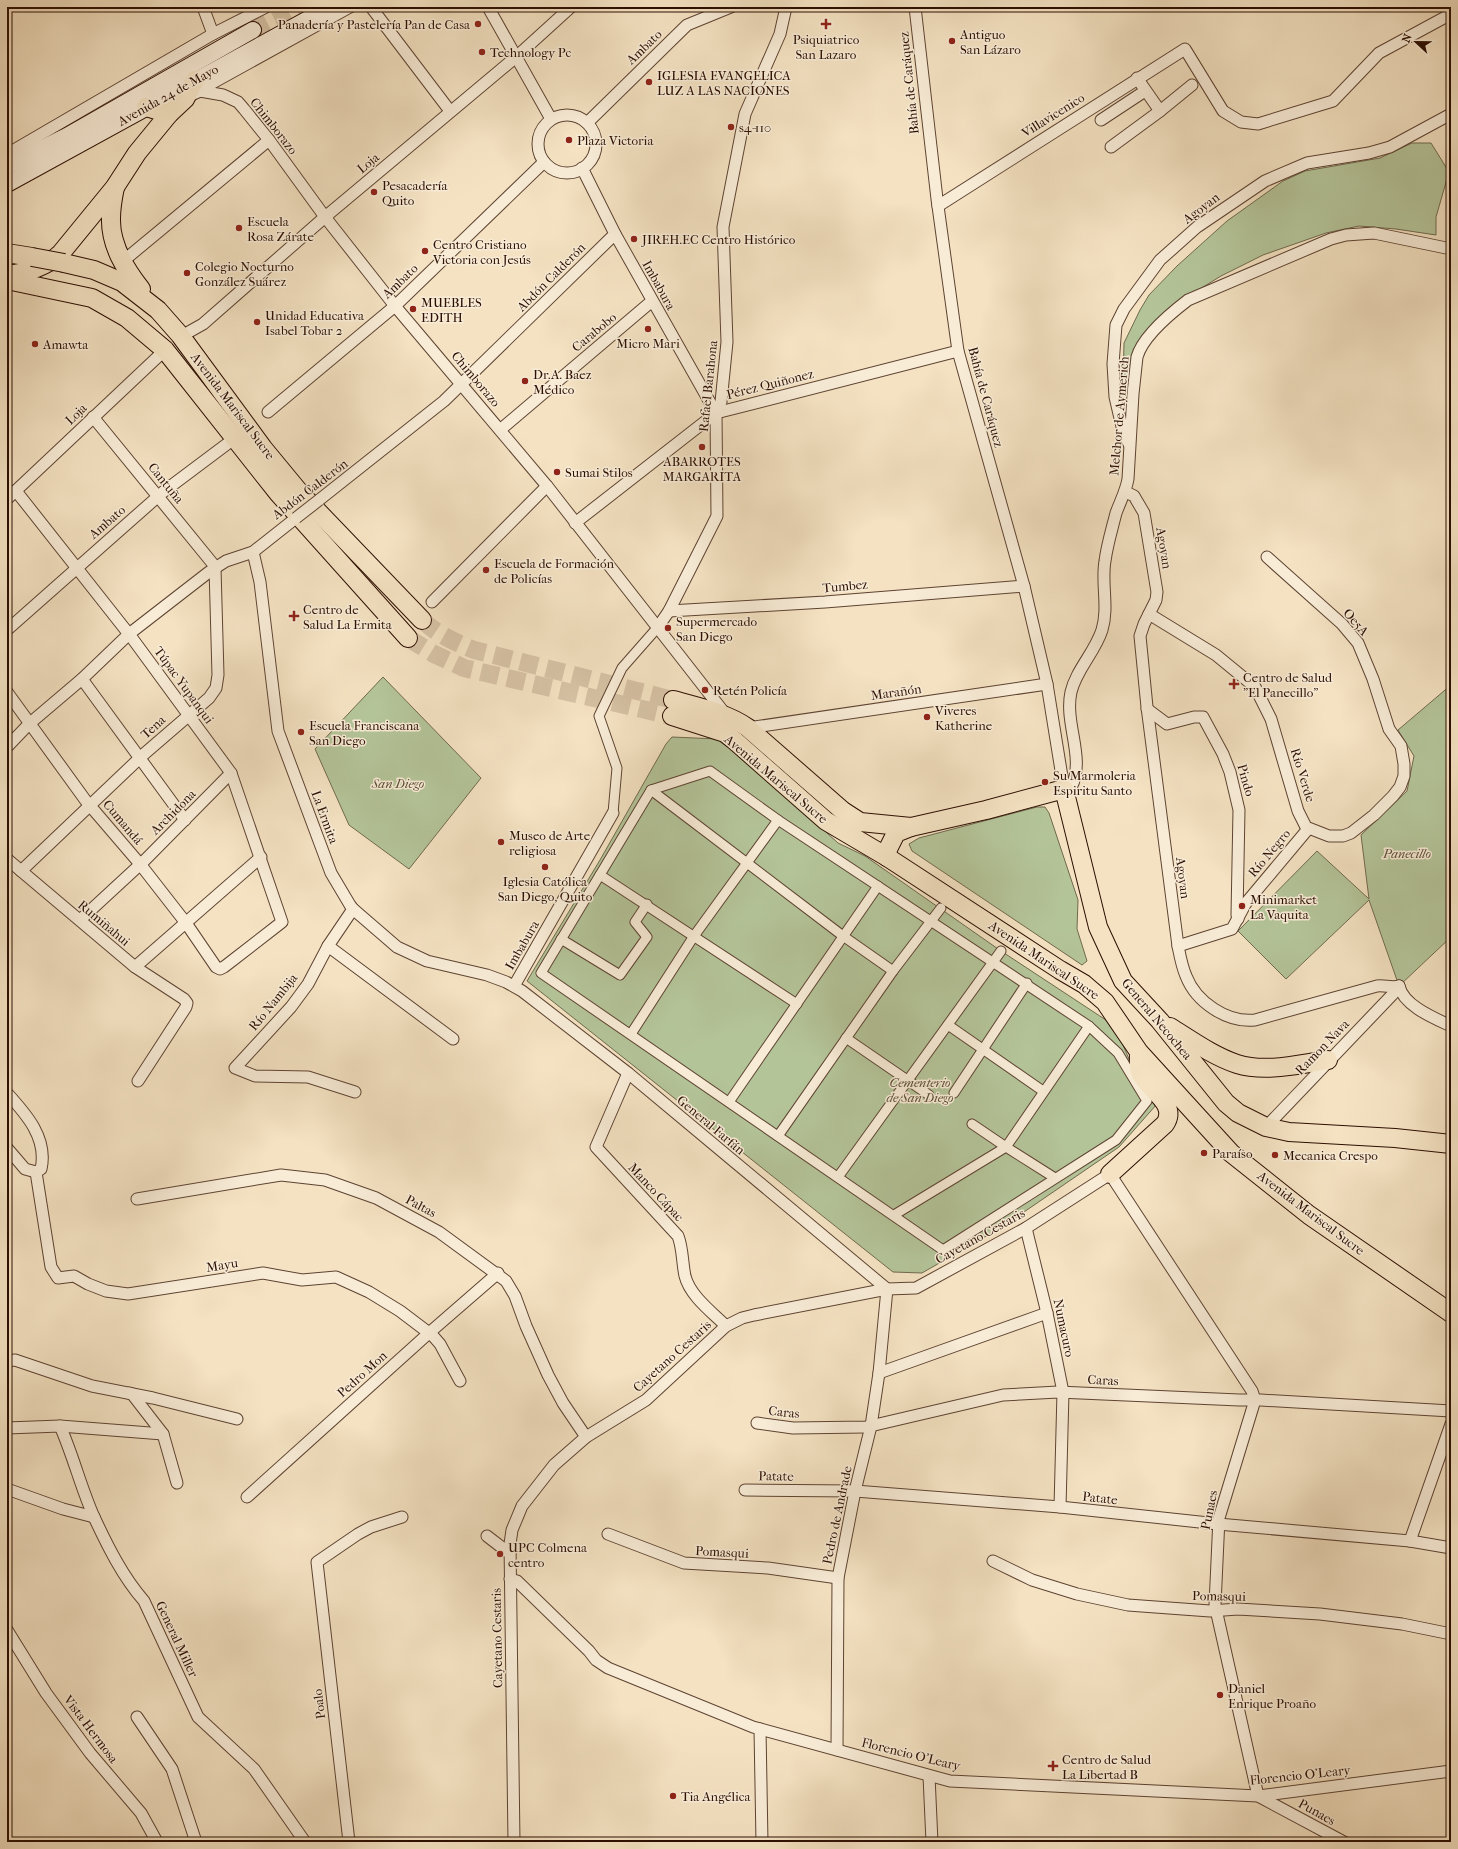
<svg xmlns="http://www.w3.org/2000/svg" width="1458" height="1849" viewBox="0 0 1458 1849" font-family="'IM FELL French Canon',serif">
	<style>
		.green { fill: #b4c499; stroke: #70694e }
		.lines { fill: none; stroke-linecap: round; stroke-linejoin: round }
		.secondary-tunnel { stroke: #d6c2a5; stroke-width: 16; stroke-dasharray: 16 8; stroke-linecap: butt }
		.primary-tunnel { stroke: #d6c2a5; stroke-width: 18; stroke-dasharray: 18 9; stroke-linecap: butt }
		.pedestrian-casing { stroke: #5e4332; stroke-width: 11 }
		.minor-casing { stroke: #5e4332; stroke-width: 13 }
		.secondary-casing { stroke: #2c0e02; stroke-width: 18 }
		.primary-casing { stroke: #2c0e02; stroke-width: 20 }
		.pedestrian { stroke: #f8ecd7; stroke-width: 9 }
		.minor { stroke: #f8ecd7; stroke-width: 11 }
		.secondary { stroke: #f8ecd7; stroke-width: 16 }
		.primary { stroke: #f4e2c2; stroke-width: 18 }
		.minor-bridge-casing { stroke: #5e4332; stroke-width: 13; stroke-linecap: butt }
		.primary-bridge-casing { stroke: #2c0e02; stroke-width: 20; stroke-linecap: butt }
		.minor-bridge { stroke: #f8ecd7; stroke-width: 11 }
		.primary-bridge { stroke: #f4e2c2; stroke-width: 18 }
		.poi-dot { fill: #8f2418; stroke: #f8ecd7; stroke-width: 1.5 }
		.labels { text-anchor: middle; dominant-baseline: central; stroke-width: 3; stroke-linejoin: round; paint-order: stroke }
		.poi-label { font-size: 13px; fill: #2c0e02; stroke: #f8ecd7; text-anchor: start }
		.street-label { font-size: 13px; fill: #2c0e02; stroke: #f8ecd7 }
		.park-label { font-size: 13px; font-style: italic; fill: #5c4e37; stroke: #f8ecd7 }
	</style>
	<rect width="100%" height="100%" fill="#f4e2c2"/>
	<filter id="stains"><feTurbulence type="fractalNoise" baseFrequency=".005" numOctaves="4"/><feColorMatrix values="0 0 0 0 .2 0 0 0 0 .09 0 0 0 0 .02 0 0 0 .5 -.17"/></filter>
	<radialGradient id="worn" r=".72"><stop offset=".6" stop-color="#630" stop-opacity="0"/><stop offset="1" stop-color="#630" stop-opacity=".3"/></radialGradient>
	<g class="green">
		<polygon points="1412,143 1431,143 1449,172 1436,217 1436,235 1396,229 1359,226 1326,233 1263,255 1221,276 1182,300 1134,353 1123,383 1124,343 1140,310 1149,295 1177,266 1227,221 1283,181 1305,171 1380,158"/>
		<polygon points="383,677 481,778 409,869 349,825 315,749"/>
		<polygon points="1451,685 1451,937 1399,986 1369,900 1286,979 1238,931 1317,851 1369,899 1361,835 1407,791 1414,756 1398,730"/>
		<polygon points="672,737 718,739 741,755 838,843 865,856 1001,951 1115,1026 1134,1071 1157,1104 1119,1147 1002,1227 922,1273 893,1272 527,981 600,860 666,744"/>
		<polygon points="1037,807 1045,807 1049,813 1078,900 1077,929 1087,961 1082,965 912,851 909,844 919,838"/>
	</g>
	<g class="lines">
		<polyline class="secondary-tunnel" points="253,30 297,7"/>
		<g class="primary-tunnel">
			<path d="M 422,620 C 438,635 455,642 474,650 L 673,700"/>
			<polyline points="408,638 434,654 464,668 672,716"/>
		</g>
		<defs>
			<g id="pedestrian">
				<polyline points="200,91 352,7"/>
				<polygon points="710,771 778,820 1089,1026 1118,1053 1147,1101 1116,1140 943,1250 541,973 651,790"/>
				<polyline points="651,790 843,936 893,971"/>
				<polyline points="613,813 617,768 599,716 622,668 658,627"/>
				<polyline points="600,875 797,1004"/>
				<polyline points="561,939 620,975 647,937 635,922 647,904"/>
				<polyline points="948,1025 1043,1091"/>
				<polyline points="631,1034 694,936 778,820"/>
				<polyline points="846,1038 929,1095"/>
				<polyline points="954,1093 1027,983"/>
				<polyline points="729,1102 878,886"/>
				<polyline points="972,1124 1006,1147 1055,1178"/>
				<polyline points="778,1136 893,971 941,908"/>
				<polyline points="838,1177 1001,951"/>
				<polyline points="894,1215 1006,1147 1089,1026"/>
			</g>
			<g id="minor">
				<polyline points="203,7 213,34"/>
				<polyline points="371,7 450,111"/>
				<polyline points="488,7 551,119"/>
				<path d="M 915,7 L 937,199 L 958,351 L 1024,586 L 1047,684 L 1064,789 L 1071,788 C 1086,758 1064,724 1071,692 C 1076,670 1095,652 1102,630 C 1109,607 1101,583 1105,561 C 1107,545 1112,529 1116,513 C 1120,502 1126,491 1128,479 L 1133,394 L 1137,357 C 1143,336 1171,313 1188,300 L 1331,239 L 1346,235 L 1374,233 L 1451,249"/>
				<polyline points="187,97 200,91 223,95 238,102 244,109 269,140 325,217 395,306 547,486 726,715"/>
				<polyline points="1160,111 1192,85"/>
				<circle cx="567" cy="144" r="29"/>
				<polyline points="1101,120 1145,91"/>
				<polyline points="587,123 687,25 731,7"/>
				<polyline points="1111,147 1160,111 1137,78"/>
				<polyline points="7,154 213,34 266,7"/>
				<polyline points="582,168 615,234 716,413"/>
				<polyline points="938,206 1185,49 1223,111 1241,122 1258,124 1333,101 1379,53 1451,14"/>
				<polyline points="122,262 269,140"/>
				<polyline points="180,335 187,333 203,324 325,217 516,57 571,7"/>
				<polyline points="268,412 395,306 544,162"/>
				<polyline points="500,430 652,301"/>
				<polyline points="1129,444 1123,431 1115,397 1113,364 1116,325 1124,309 1160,260 1197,227 1265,181 1307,163 1369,153 1390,147 1451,114"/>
				<path d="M 1126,492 L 1134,496 L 1144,513 L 1157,592 L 1156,600 L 1144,624 L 1140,636 L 1147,707 L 1178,946 C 1180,956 1182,967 1186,976 C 1196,1002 1227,1023 1255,1020 L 1377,986 C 1385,985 1391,988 1399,986"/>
				<polyline points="7,499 165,350"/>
				<polyline points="319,500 444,401 615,234"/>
				<polyline points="575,523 716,413 958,351"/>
				<polyline points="253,552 260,582 278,731 331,873 350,905 353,909 397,947 427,961 487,975 506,982 522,991 628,1073 887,1289"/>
				<polyline points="432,602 547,486"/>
				<polyline points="669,611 825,602 1024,586"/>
				<polyline points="1149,614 1216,655 1255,687 1271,719 1298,811 1306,827 1329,836 1343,836 1351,833 1374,815 1393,796 1400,787 1404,776 1404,764 1401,746 1389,729 1373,679 1358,643 1342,624 1267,557"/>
				<polyline points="658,627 669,611 717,516 716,413 721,402 727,342 723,227 745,114 780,34 786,7"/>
				<polyline points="7,630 163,492 231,441"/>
				<polyline points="82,679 185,820"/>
				<polyline points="7,692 86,801 140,864 186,923 216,967 220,969 224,967 282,922 231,773 132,638 16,491"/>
				<polyline points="1147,709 1167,724 1194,717 1203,717 1223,754 1230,772 1239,810 1237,915 1238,919"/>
				<polyline points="748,728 1047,684"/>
				<polyline points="7,747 29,724 82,679 129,634 209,572 226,561 253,552 296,518"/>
				<polyline points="7,859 135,967 184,999 187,1003 186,1007 138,1081"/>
				<polyline points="21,871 144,754 209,698 216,688 218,675 215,568 213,564 93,417"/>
				<polyline points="353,909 328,946 308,984 291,1007 235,1068 255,1076 308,1077 355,1092"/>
				<polyline points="80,920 145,860 231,773"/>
				<polyline points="328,946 453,1039"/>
				<polyline points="1178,946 1232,929 1246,903 1308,829"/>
				<polyline points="135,967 261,857"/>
				<polyline points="514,986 613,813"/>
				<path d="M 1399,986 C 1404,1006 1434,1018 1451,1026"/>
				<path d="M 628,1073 L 596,1147 L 678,1236 C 683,1249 682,1262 685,1276 C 690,1296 712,1312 726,1326"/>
				<path d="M 7,1093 C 26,1114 48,1138 41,1169 L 36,1172 L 25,1169 L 7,1148"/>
				<polyline points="1266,1127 1392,995 1399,986"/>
				<polyline points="36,1172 51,1267 58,1278 74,1276 88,1284 106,1291 128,1294 263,1273 302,1280 336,1277 369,1292 400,1311 433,1336 440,1344 460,1381"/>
				<polyline points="137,1199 281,1175 325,1180 376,1198 439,1232 506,1281 515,1296 526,1326 548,1375 563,1403 586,1437"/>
				<polyline points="1026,1228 1047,1313 1063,1392 1060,1507"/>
				<polyline points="7,1361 15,1360 92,1386 153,1398 237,1419"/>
				<polyline points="879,1373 1047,1313"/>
				<polyline points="129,1393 132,1394 163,1434 177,1483"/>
				<polyline points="757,1423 793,1428 866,1427 1003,1395 1058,1392 1239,1400 1261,1400 1451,1411"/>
				<path d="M 60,1426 C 73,1455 81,1488 94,1517 C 108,1547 123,1577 144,1601 L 198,1717 L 254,1769 L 305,1842"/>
				<polyline points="7,1428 60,1426 163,1434"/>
				<polyline points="7,1489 63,1509 94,1517"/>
				<polyline points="745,1490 855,1491 1060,1507 1218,1524 1410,1541 1451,1548"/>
				<polyline points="247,1497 429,1333 498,1273"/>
				<polyline points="608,1534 684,1563 768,1568 838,1578"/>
				<polyline points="487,1536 509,1553"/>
				<polyline points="1410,1541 1451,1424"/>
				<polyline points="993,1561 1032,1580 1077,1594 1128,1605 1210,1611 1238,1609 1320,1614 1402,1624 1451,1634"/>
				<polyline points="510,1579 517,1581 589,1651 596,1660 608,1668 753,1727 950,1781 1258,1796 1451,1771"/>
				<polyline points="7,1630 46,1693 90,1753 141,1813 157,1842"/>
				<polyline points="137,1717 172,1769 196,1842"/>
				<polyline points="760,1729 762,1842"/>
				<polyline points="837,1750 838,1578 855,1491 871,1426 879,1373 887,1289"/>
				<polyline points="929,1776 932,1842"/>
				<polyline points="349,1842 317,1562 358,1534 371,1527 402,1517"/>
				<polyline points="514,1842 510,1544 512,1530 522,1506 554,1465 586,1437 646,1400 726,1326 742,1318 754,1315 887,1289 916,1288 1026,1228 1110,1174 1252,1391 1255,1400 1219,1518 1215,1605 1258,1796 1344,1842"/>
			</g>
			<g id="secondary">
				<polyline points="7,166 67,136 253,30"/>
				<polyline points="7,184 330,7"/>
			</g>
			<g id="primary">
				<polyline points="146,107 169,114"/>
				<path d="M 115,187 C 113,197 111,208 111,218 C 110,245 125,269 141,289"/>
				<polyline points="7,253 32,257"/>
				<polyline points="64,263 94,270 122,282 158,310 180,335 263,448 301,494 422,620"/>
				<path d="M 7,275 C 26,273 48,266 61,253 L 115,187 L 137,153 L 169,114 L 185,99 L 195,80"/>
				<polyline points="7,280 92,298 127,318 165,350 278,493 408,638"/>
				<path d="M 673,700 C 698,707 727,713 748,728 L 843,811 L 860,822 L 911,827 L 986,810 L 1064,789 L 1098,927 L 1123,981 L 1160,1021 L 1226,1103 L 1238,1113 L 1266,1127 L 1289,1132 L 1395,1138 L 1451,1144"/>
				<polyline points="672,716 725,733 734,740 826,821 887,857 1060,970 1084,984 1105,1002 1139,1052 1231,1153 1309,1215 1451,1313"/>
				<polyline points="887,857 888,849 896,833 911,827"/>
				<path d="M 1170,1027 C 1191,1040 1213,1056 1237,1064 C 1266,1073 1299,1064 1328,1060"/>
				<path d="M 1110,1174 L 1165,1124 C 1179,1103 1146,1089 1140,1072 C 1138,1066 1139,1058 1139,1053"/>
			</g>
		</defs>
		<use href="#pedestrian" class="pedestrian-casing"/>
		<use href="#minor" class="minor-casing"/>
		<use href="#secondary" class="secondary-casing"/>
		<use href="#primary" class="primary-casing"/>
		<use href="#pedestrian" class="pedestrian"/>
		<use href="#minor" class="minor"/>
		<use href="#secondary" class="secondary"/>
		<use href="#primary" class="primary"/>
		<defs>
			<polyline id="minor-bridge" points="296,518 319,500"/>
			<polyline id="primary-bridge" points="32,257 64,263"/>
		</defs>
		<use href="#minor-bridge" class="minor-bridge-casing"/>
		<use href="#primary-bridge" class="primary-bridge-casing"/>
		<use href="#minor-bridge" class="minor-bridge"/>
		<use href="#primary-bridge" class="primary-bridge"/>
	</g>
	<g class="poi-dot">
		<circle cx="478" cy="24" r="4"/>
		<path d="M824 18h4v4h4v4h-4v4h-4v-4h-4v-4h4z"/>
		<circle cx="952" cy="41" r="4"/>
		<circle cx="482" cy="52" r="4"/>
		<circle cx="649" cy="82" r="4"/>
		<circle cx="731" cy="127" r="4"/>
		<circle cx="569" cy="140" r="4"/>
		<circle cx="374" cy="192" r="4"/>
		<circle cx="239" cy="228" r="4"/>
		<circle cx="634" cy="239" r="4"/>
		<circle cx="425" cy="251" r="4"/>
		<circle cx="187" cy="273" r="4"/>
		<circle cx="413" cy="309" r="4"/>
		<circle cx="257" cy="322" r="4"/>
		<circle cx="648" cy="329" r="4"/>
		<circle cx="35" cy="344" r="4"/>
		<circle cx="525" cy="381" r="4"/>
		<circle cx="702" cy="447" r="4"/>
		<circle cx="557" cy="472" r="4"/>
		<circle cx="486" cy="570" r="4"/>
		<path d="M292 610h4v4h4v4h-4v4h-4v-4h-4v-4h4z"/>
		<circle cx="668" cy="628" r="4"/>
		<path d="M1232 678h4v4h4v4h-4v4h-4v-4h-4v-4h4z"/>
		<circle cx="705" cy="690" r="4"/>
		<circle cx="927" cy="717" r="4"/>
		<circle cx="301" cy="732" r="4"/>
		<circle cx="1045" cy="782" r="4"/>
		<circle cx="501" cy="842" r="4"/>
		<circle cx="545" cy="867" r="4"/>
		<circle cx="1242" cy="906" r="4"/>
		<circle cx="1204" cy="1153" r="4"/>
		<circle cx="1275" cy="1155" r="4"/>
		<circle cx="500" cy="1554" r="4"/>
		<circle cx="1220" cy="1695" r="4"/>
		<path d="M1051 1760h4v4h4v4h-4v4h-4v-4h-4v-4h4z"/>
		<circle cx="673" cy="1796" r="4"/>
	</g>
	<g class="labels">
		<g class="poi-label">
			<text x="470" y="24" text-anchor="end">Panadería y Pastelería Pan de Casa</text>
			<text x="960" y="34">Antiguo<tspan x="960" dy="15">San Lázaro</tspan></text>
			<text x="826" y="39" text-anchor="middle">Psiquiatrico<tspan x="826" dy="15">San Lazaro</tspan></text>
			<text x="490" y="52">Technology Pc</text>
			<text x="657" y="75">IGLESIA EVANGELICA<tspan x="657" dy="15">LUZ A LAS NACIONES</tspan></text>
			<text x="739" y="127">s4-110</text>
			<text x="577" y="140">Plaza Victoria</text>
			<text x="382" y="185">Pesacadería<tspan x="382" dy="15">Quito</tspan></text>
			<text x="247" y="221">Escuela<tspan x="247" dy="15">Rosa Zárate</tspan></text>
			<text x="642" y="239">JIREH.EC Centro Histórico</text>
			<text x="433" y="244">Centro Cristiano<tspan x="433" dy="15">Victoria con Jesús</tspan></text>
			<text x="195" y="266">Colegio Nocturno<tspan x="195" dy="15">González Suárez</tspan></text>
			<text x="421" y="302">MUEBLES<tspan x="421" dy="15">EDITH</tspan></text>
			<text x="265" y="315">Unidad Educativa<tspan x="265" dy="15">Isabel Tobar 2</tspan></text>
			<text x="648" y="343" text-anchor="middle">Micro Mari</text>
			<text x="43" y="344">Amawta</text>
			<text x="533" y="374">Dr.A. Baez<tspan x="533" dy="15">Médico</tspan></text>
			<text x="702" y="461" text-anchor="middle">ABARROTES<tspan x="702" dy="15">MARGARITA</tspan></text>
			<text x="565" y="472">Sumai Stilos</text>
			<text x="494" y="563">Escuela de Formación<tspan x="494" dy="15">de Policías</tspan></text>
			<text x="303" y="609">Centro de<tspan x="303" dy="15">Salud La Ermita</tspan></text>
			<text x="676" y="621">Supermercado<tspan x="676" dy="15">San Diego</tspan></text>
			<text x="1243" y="677">Centro de Salud<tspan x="1243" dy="15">"El Panecillo"</tspan></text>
			<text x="713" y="690">Retén Policía</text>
			<text x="935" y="710">Viveres<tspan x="935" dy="15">Katherine</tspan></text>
			<text x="309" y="725">Escuela Franciscana<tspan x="309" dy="15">San Diego</tspan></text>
			<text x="1053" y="775">Su Marmoleria<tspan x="1053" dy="15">Espiritu Santo</tspan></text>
			<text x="509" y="835">Museo de Arte<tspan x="509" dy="15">religiosa</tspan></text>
			<text x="545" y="881" text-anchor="middle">Iglesia Católica<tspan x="545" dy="15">San Diego, Quito</tspan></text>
			<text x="1250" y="899">Minimarket<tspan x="1250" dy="15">La Vaquita</tspan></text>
			<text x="1212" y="1153">Paraíso</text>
			<text x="1283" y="1155">Mecanica Crespo</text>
			<text x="508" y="1547">UPC Colmena<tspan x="508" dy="15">centro</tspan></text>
			<text x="1228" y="1688">Daniel<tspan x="1228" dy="15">Enrique Proaño</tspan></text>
			<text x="1062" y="1759">Centro de Salud<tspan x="1062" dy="15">La Libertad B</tspan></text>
			<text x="681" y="1796">Tia Angélica</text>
		</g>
		<g class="street-label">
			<text transform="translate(644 47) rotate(-44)">Ambato</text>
			<text transform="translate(909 83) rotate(-96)">Bahía de Caráquez</text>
			<text transform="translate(168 95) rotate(-29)">Avenida 24 de Mayo</text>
			<text transform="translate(1053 115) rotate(-32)">Villavicenico</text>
			<text transform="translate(274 126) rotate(52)">Chimborazo</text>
			<text transform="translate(368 163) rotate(-40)">Loja</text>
			<text transform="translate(1201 208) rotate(-37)">Agoyan</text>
			<text transform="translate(551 277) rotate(-45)">Abdón Calderón</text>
			<text transform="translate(400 281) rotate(-44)">Ambato</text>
			<text transform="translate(659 285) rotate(61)">Imbabura</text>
			<text transform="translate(594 332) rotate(-40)">Carabobo</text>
			<text transform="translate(476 379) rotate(50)">Chimborazo</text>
			<text transform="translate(770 384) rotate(-14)">Pérez Quiñonez</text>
			<text transform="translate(708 386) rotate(-84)">Rafael Barahona</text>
			<text transform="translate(986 397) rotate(75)">Bahía de Caráquez</text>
			<text transform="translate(233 406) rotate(53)">Avenida Mariscal Sucre</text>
			<text transform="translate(76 414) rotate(-44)">Loja</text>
			<text transform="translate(1119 416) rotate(-85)">Melchor de Aymerich</text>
			<text transform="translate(166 483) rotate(51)">Cantuña</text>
			<text transform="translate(310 489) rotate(-37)">Abdón Calderón</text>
			<text transform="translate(107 522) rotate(-41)">Ambato</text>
			<text transform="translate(1164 548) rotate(81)">Agoyan</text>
			<text transform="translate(845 586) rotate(-5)">Tumbez</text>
			<text transform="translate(1356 622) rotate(49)">Oe5A</text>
			<text transform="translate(184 685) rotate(54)">Túpac Yupanqui</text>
			<text transform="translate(896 692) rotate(-8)">Marañón</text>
			<text transform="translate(153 727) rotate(-42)">Tena</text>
			<text transform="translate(1303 775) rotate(73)">Río Verde</text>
			<text transform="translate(776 779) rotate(40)">Avenida Mariscal Sucre</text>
			<text transform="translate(1246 780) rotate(74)">Pindo</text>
			<text transform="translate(173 812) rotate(-45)">Archidona</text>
			<text transform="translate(325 817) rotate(70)">La Ermita</text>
			<text transform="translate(123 822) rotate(50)">Cumandá</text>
			<text transform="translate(1269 853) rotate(-50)">Río Negro</text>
			<text transform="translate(1183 878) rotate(83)">Agoyan</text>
			<text transform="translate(104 923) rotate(40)">Rumiñahui</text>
			<text transform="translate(522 945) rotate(-60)">Imbabura</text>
			<text transform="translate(1044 960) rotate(34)">Avenida Mariscal Sucre</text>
			<text transform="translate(273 1002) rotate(-51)">Río Nambija</text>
			<text transform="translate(1157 1019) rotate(50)">General Necochea</text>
			<text transform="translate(1322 1047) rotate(-46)">Ramon Nava</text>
			<text transform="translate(711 1125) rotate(40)">General Farfán</text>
			<text transform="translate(656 1192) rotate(47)">Manco Cápac</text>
			<text transform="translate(421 1206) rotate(28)">Paltas</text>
			<text transform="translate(1311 1213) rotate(37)">Avenida Mariscal Sucre</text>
			<text transform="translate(980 1236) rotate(-29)">Cayetano Cestaris</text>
			<text transform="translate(222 1265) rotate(-9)">Mayu</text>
			<text transform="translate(1064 1328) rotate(78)">Numacuro</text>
			<text transform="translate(672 1356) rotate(-42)">Cayetano Cestaris</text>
			<text transform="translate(362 1374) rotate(-42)">Pedro Mon</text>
			<text transform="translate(1103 1380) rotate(3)">Caras</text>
			<text transform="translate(784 1412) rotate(6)">Caras</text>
			<text transform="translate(776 1476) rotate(1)">Patate</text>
			<text transform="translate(1100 1498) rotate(6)">Patate</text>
			<text transform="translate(1209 1510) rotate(-78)">Punaes</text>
			<text transform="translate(837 1515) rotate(-78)">Pedro de Andrade</text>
			<text transform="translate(722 1552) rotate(3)">Pomasqui</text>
			<text transform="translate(1219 1596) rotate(1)">Pomasqui</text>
			<text transform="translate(497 1638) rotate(-91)">Cayetano Cestaris</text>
			<text transform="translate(177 1639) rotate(65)">General Miller</text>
			<text transform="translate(319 1704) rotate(-97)">Poalo</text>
			<text transform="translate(91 1729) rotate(53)">Vista Hermosa</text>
			<text transform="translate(911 1754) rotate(14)">Florencio O'Leary</text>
			<text transform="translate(1300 1775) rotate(-6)">Florencio O'Leary</text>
			<text transform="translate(1317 1812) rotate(29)">Punaes</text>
		</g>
		<g class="park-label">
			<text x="398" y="783">San Diego</text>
			<text x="1407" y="853">Panecillo</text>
			<text x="920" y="1082">Cementerio<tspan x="920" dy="15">de San Diego</tspan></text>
		</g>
	</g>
	<rect width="1458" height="1849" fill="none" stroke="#f4e2c2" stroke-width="24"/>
	<rect x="8" y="8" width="1442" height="1833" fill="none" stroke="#2c0e02" stroke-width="2"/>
	<rect x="12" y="12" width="1434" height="1825" fill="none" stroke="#2c0e02"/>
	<g transform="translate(1416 42) rotate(292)" stroke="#f8ecd7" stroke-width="3" paint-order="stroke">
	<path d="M0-3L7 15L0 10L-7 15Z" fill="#2c0e02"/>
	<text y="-6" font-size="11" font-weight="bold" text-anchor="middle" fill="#2c0e02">N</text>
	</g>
	<rect width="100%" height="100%" filter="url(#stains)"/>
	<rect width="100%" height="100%" fill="url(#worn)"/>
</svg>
